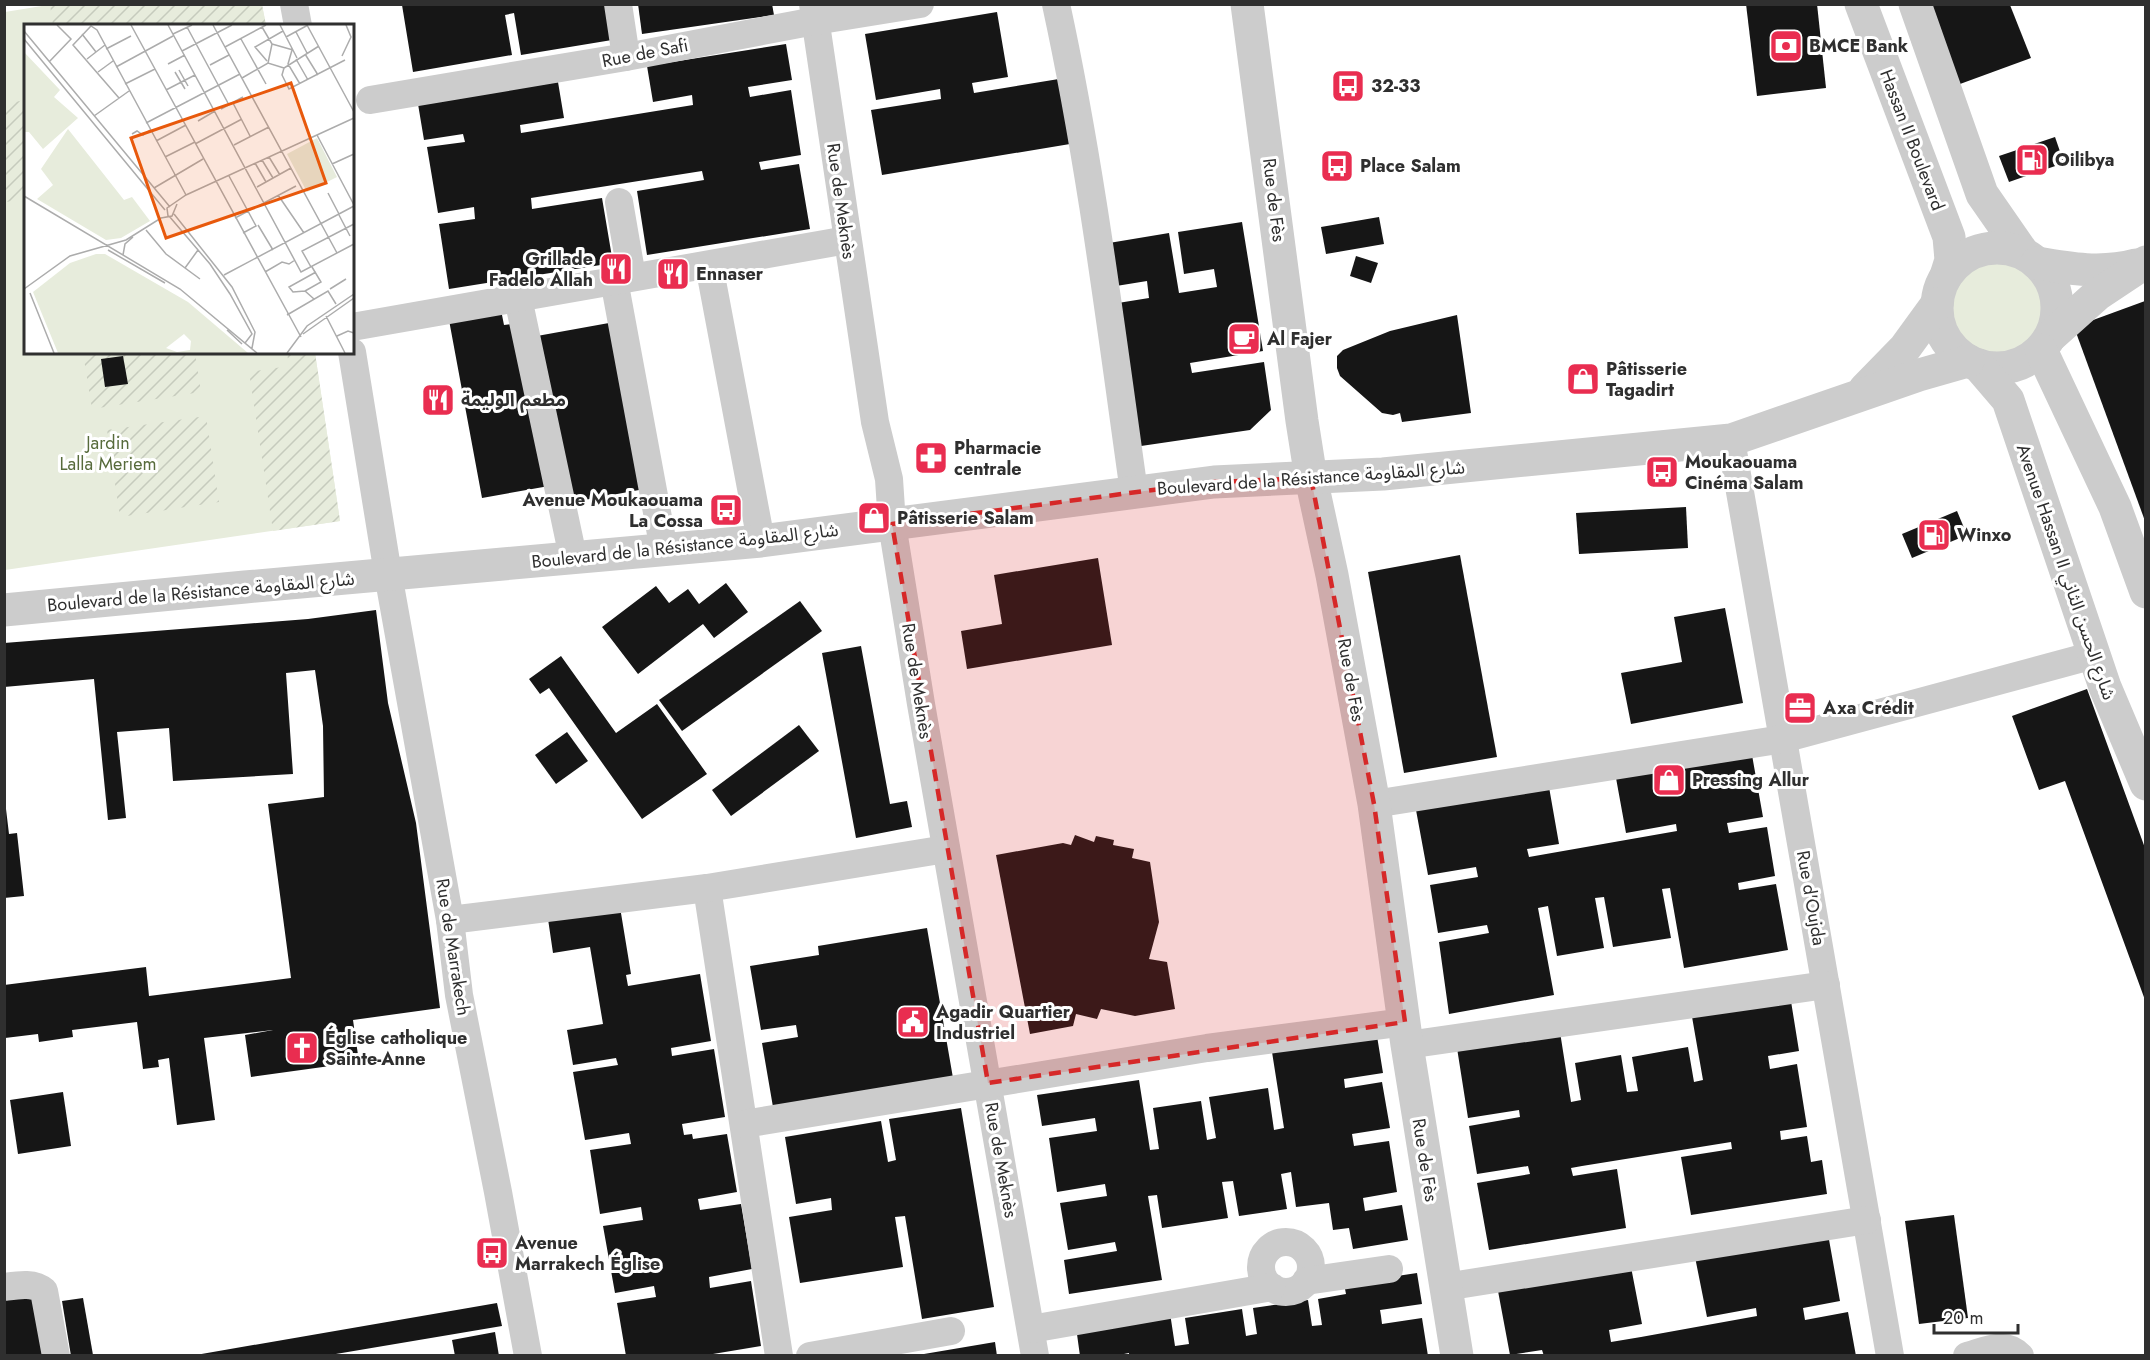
<svg xmlns="http://www.w3.org/2000/svg" width="2150" height="1360" viewBox="0 0 2150 1360" font-family="Jost,'Noto Sans Arabic',sans-serif">
	<style>
		.park { fill: #e7ecdc }
		.garden { fill: url(#garden-furrows) }
		.building { fill: #161616 }
		.lines { fill: none; stroke-linecap: round; stroke-linejoin: round }
		.minor { stroke: #ccc; stroke-width: 28 }
		.tertiary { stroke: #ccc; stroke-width: 33 }
		.marked { fill: #d62828; fill-opacity: 0.2; stroke: #d62828; stroke-width: 4.5; stroke-dasharray: 12 8; stroke-linejoin: round }
		.labels { text-anchor: middle; dominant-baseline: central; stroke-width: 6; stroke-linejoin: round; paint-order: stroke }
		.poi-label { font-size: 18px; font-weight: bold; fill: #2f2f2f; stroke: #fff; text-anchor: start }
		.street-label { font-size: 18px; fill: #2f2f2f; stroke: #fff }
		.park-label { font-size: 18px; fill: #576b3b; stroke: #fff }
		.inset-road { fill: none; stroke: #acacac; stroke-width: 1.5 }
		.view { fill: #e8590c; fill-opacity: 0.15; stroke: #e8590c; stroke-width: 3 }
		.inset-edge { fill: none; stroke: #2f2f2f; stroke-width: 3 }
	</style>
	<defs>
		<pattern id="garden-furrows" width="10" height="10" patternUnits="userSpaceOnUse" patternTransform="scale(1.5)"><rect width="10" height="10" fill="#e7ecdc"/><path d="M-1 1l2-2M0 10L10 0M9 11l2-2" fill="none" stroke="#c6cbbd"/></pattern>
	</defs>
	<rect width="100%" height="100%" fill="#fff"/>
	<g class="park">
		<polygon points="54,4 262,5 266,25 26,26 26,352 315,353 340,521 5,570 5,12"/>
		<circle cx="1997" cy="309" r="48"/>
	</g>
	<g class="garden">
		<polygon points="50,5 262,5 266,25 53,25"/>
		<polygon points="25,100 25,199 6,202 4,191 5,104"/>
		<polygon points="83,353 195,353 201,392 92,409"/>
		<polygon points="287,353 315,353 340,521 273,531 249,372 289,366"/>
		<polygon points="206,416 219,502 120,517 107,430"/>
	</g>
	<g class="building">
		<polygon points="606,4 612,40 521,55 514,13 505,15 512,55 413,72 402,5"/>
		<polygon points="638,4 772,4 774,15 642,34"/>
		<polygon points="1746,4 1817,4 1826,88 1757,96"/>
		<polygon points="1930,5 2010,5 2031,58 1960,84"/>
		<polygon points="997,12 1008,77 972,83 974,93 1071,77 1082,142 882,175 871,110 941,99 940,89 876,100 865,34"/>
		<polygon points="786,44 792,80 748,87 750,97 791,90 801,155 759,162 761,170 799,164 810,229 647,255 637,191 704,180 702,171 531,198 532,209 602,198 613,263 449,289 439,224 475,219 474,207 438,213 427,147 465,142 463,134 424,140 418,104 558,82 564,118 520,125 521,133 693,105 692,95 653,102 647,66"/>
		<polygon points="2055,137 2064,163 2009,182 1999,156"/>
		<polygon points="1379,217 1384,244 1326,254 1321,227"/>
		<polygon points="1242,222 1263,351 1190,363 1192,373 1264,362 1271,410 1250,430 1141,446 1118,303 1149,298 1147,281 1110,287 1103,244 1169,233 1179,293 1217,287 1214,269 1184,274 1178,232"/>
		<polygon points="1356,256 1378,263 1371,283 1350,276"/>
		<polygon points="2145,301 2145,521 2074,327"/>
		<polygon points="501,310 504,325 519,323 549,486 482,498 449,320"/>
		<polygon points="1457,315 1471,413 1402,422 1400,413 1393,415 1382,413 1340,376 1337,368 1337,356 1343,350 1390,331"/>
		<polygon points="620,321 650,488 568,503 537,336"/>
		<polygon points="123,356 128,384 105,387 101,359"/>
		<polygon points="1686,507 1688,548 1579,554 1576,513"/>
		<polygon points="1957,511 1967,535 1912,558 1902,534"/>
		<polygon points="1460,555 1497,757 1404,773 1368,572"/>
		<polygon points="1098,558 1112,645 967,669 961,631 1002,624 994,575"/>
		<polygon points="726,583 748,612 714,638 703,624 638,674 602,627 656,586 669,603 688,589 699,604"/>
		<polygon points="800,601 822,631 682,731 659,700"/>
		<polygon points="1725,608 1743,703 1631,724 1621,673 1682,662 1674,617"/>
		<polygon points="376,610 388,703 416,823 440,1008 353,1020 359,1062 251,1077 245,1035 273,1030 204,1038 215,1120 177,1125 169,1058 158,1060 159,1067 143,1069 137,1022 72,1030 73,1037 39,1042 38,1034 5,1038 4,985 146,967 149,996 291,978 268,804 324,797 323,726 315,670 286,673 293,774 173,781 169,728 117,732 126,818 108,820 94,679 4,687 4,643 308,619"/>
		<polygon points="861,646 890,804 907,801 912,827 856,838 822,653"/>
		<polygon points="561,656 616,733 657,704 707,774 642,819 549,688 540,694 529,679"/>
		<polygon points="2087,689 2145,848 2145,1000 2065,781 2039,790 2012,716"/>
		<polygon points="799,725 819,751 731,816 712,790"/>
		<polygon points="567,732 588,761 556,784 535,755"/>
		<polygon points="1752,755 1763,817 1727,823 1729,833 1767,827 1775,876 1738,883 1739,890 1776,884 1788,950 1684,968 1670,888 1662,889 1671,938 1613,947 1604,897 1595,898 1604,948 1557,956 1548,906 1538,908 1554,995 1449,1014 1439,942 1489,933 1487,925 1438,933 1430,885 1478,877 1476,867 1428,875 1416,810 1549,787 1559,844 1527,849 1529,857 1677,831 1676,824 1626,833 1616,778"/>
		<polygon points="4,809 6,809 9,834 17,833 24,896 4,898"/>
		<polygon points="1075,835 1094,842 1096,836 1114,840 1113,845 1134,849 1132,858 1150,862 1159,922 1149,959 1167,962 1175,1009 1135,1016 1101,1009 1097,1019 1076,1014 1073,1026 1030,1034 996,855 1063,843 1071,845"/>
		<polygon points="620,907 631,974 626,975 628,986 700,974 711,1041 671,1048 672,1056 714,1049 725,1117 682,1124 684,1135 692,1134 693,1139 727,1134 737,1192 698,1199 700,1210 741,1204 752,1269 709,1277 710,1288 751,1281 761,1346 701,1356 626,1356 617,1303 656,1297 654,1286 615,1293 603,1226 643,1220 641,1207 600,1214 590,1150 631,1144 629,1133 585,1140 573,1072 618,1065 616,1058 573,1065 567,1030 603,1024 590,947 553,953 548,919"/>
		<polygon points="927,928 953,1078 773,1107 762,1043 798,1037 796,1025 761,1030 750,966 819,955 818,946"/>
		<polygon points="1790,995 1799,1051 1768,1056 1770,1069 1797,1064 1807,1127 1780,1131 1781,1140 1807,1136 1811,1162 1822,1160 1827,1194 1691,1215 1681,1157 1732,1149 1731,1142 1582,1166 1571,1168 1573,1176 1617,1169 1626,1228 1489,1250 1477,1183 1530,1174 1528,1166 1477,1174 1469,1126 1520,1117 1519,1110 1468,1118 1457,1048 1560,1032 1571,1102 1581,1100 1575,1063 1621,1055 1627,1092 1638,1091 1632,1057 1665,1051 1688,1047 1694,1082 1703,1080 1691,1011"/>
		<polygon points="1377,1036 1383,1073 1344,1079 1345,1088 1382,1082 1390,1128 1352,1134 1354,1146 1389,1141 1397,1192 1363,1198 1365,1211 1402,1205 1408,1240 1353,1249 1349,1228 1333,1230 1329,1203 1296,1207 1291,1172 1281,1174 1287,1209 1239,1216 1233,1181 1222,1182 1228,1218 1162,1228 1157,1195 1148,1196 1162,1280 1069,1294 1064,1260 1117,1251 1115,1242 1068,1250 1060,1203 1107,1196 1105,1184 1057,1192 1049,1138 1097,1131 1095,1118 1042,1126 1037,1095 1139,1080 1150,1150 1159,1149 1153,1108 1201,1101 1207,1140 1216,1138 1209,1097 1268,1088 1274,1130 1284,1128 1272,1052"/>
		<polygon points="63,1092 71,1146 18,1154 10,1100"/>
		<polygon points="961,1108 994,1307 922,1319 905,1216 895,1217 903,1267 800,1283 789,1217 832,1210 831,1198 796,1204 785,1137 881,1121 888,1162 896,1160 889,1119"/>
		<polygon points="1954,1215 1968,1318 1919,1324 1905,1221"/>
		<polygon points="1828,1234 1840,1301 1803,1308 1805,1320 1848,1312 1856,1356 1544,1356 1542,1350 1510,1355 1498,1291 1631,1267 1642,1324 1609,1330 1611,1342 1641,1337 1757,1316 1756,1308 1707,1317 1695,1257"/>
		<polygon points="1417,1273 1422,1304 1380,1310 1381,1316 1382,1324 1422,1318 1428,1356 1129,1356 1129,1353 1114,1356 1080,1356 1076,1327 1170,1313 1175,1346 1189,1344 1185,1318 1242,1309 1246,1336 1251,1335 1257,1334 1253,1308 1308,1300 1312,1326 1322,1325 1318,1299 1346,1294 1344,1284"/>
		<polygon points="40,1293 51,1356 4,1356 4,1299"/>
		<polygon points="83,1298 93,1355 71,1356 62,1301"/>
		<polygon points="497,1303 502,1326 324,1356 190,1356"/>
		<polygon points="495,1332 499,1356 455,1356 452,1340"/>
		<polygon points="995,1342 997,1356 924,1356 924,1354"/>
	</g>
	<g class="lines">
		<g class="minor">
			<polyline points="294,4 298,26"/>
			<polyline points="618,4 626,57"/>
			<polyline points="813,4 875,422 889,479 892,524 921,704 1035,1356"/>
			<path d="M 1056,4 C 1091,165 1111,329 1134,492"/>
			<polyline points="370,100 626,57 815,21 920,4"/>
			<polyline points="619,202 632,277"/>
			<polyline points="709,265 761,541"/>
			<polyline points="614,280 664,550"/>
			<polyline points="518,298 573,557"/>
			<polyline points="352,327 847,240"/>
			<polyline points="352,352 388,574 450,920 459,995 498,1192 528,1356"/>
			<polyline points="1731,440 1890,1356"/>
			<polyline points="1374,804 1783,739 2094,655"/>
			<polyline points="707,888 779,1356"/>
			<polyline points="450,920 707,888 946,849"/>
			<polyline points="1407,1045 1826,985"/>
			<polyline points="744,1124 1207,1048 1405,1022"/>
			<circle cx="1286" cy="1267" r="25"/>
			<polyline points="1306,1281 1389,1269"/>
			<path d="M 4,1287 C 18,1285 34,1282 44,1291 L 56,1356"/>
			<polyline points="1445,1287 1867,1220"/>
			<polyline points="1031,1329 1272,1287"/>
			<polyline points="810,1356 951,1331"/>
			<path d="M 1967,1356 C 1985,1351 2005,1340 2020,1356"/>
		</g>
		<g class="tertiary">
			<polyline points="1247,4 1302,421 1311,478 1332,575 1374,804 1407,1045 1457,1356"/>
			<polyline points="1861,4 1949,237 1951,260 1946,276"/>
			<polyline points="1915,4 1982,194 2023,253"/>
			<circle cx="1997" cy="308" r="60"/>
			<path d="M 2037,263 C 2071,269 2102,274 2136,265"/>
			<polyline points="2051,336 2098,294 2146,262"/>
			<polyline points="2041,350 2115,507 2146,592"/>
			<polyline points="1978,365 2008,400 2105,687 2146,784"/>
			<polyline points="1865,389 1905,348 1937,304"/>
			<polyline points="4,610 245,587 761,541 1214,482 1383,474 1731,440 1919,375 1968,361"/>
		</g>
	</g>
	<path class="marked" d="M 1311,478 L 1374,804 L 1405,1022 L 988,1083 L 892,524 L 1214,482 Z"/>
	<defs>
		<symbol id="bank-square" viewBox="-11 -11 22 22"><rect x="-9" y="-9" width="18" height="18" rx="4" fill="#e92d50" stroke="#fff"/><path d="M-6-4H6V4H-6ZM0-2.3a2.3 2.3 0 1 0 0 4.6a2.3 2.3 0 1 0 0-4.6Z" fill="#fff"/></symbol>
		<symbol id="bus-square" viewBox="-11 -11 22 22"><rect x="-9" y="-9" width="18" height="18" rx="4" fill="#e92d50" stroke="#fff"/><path d="M-5-6H5V4H4V6H2V4H-2V6H-4V4H-5ZM-3.5-4V0h7V-4ZM-3.5 1.2v1.5H-2V1.2ZM2 1.2v1.5H3.5V1.2Z" fill="#fff"/></symbol>
		<symbol id="fuel-square" viewBox="-11 -11 22 22"><rect x="-9" y="-9" width="18" height="18" rx="4" fill="#e92d50" stroke="#fff"/><path d="M-5.5-6h7V0h2V4h1.3V-2.5L3-4.5l.8-.8L6-3V5H2.5V1h-1V6h-7ZM-4.2-4.7v3.2H.2V-4.7Z" fill="#fff"/></symbol>
		<symbol id="restaurant-square" viewBox="-11 -11 22 22"><rect x="-9" y="-9" width="18" height="18" rx="4" fill="#e92d50" stroke="#fff"/><path d="M-5-6h1v4h1v-4h1v4h1v-4h1v5L-1.5 .5V6h-2V.5L-5-1ZM5-6V6H3V1.5H1.5Q1.5-4 5-6Z" fill="#fff"/></symbol>
		<symbol id="cafe-square" viewBox="-11 -11 22 22"><rect x="-9" y="-9" width="18" height="18" rx="4" fill="#e92d50" stroke="#fff"/><path d="M-5.5-4.5H6V0H3Q3 3.5 0 3.5H-2.5Q-5.5 3.5-5.5 0ZM3-3.2v2h1.7v-2ZM-6 4.5H4V6H-6Z" fill="#fff"/></symbol>
		<symbol id="shop-square" viewBox="-11 -11 22 22"><rect x="-9" y="-9" width="18" height="18" rx="4" fill="#e92d50" stroke="#fff"/><path d="M-5-2.5h2.3a2.7 3.5 0 0 1 5.4 0H5L5.5 6h-11ZM-1.5-2.5h3a1.5 2.3 0 0 0-3 0Z" fill="#fff"/></symbol>
		<symbol id="pharmacy-square" viewBox="-11 -11 22 22"><rect x="-9" y="-9" width="18" height="18" rx="4" fill="#e92d50" stroke="#fff"/><path d="M-2-6h4v4h4v4h-4v4h-4v-4h-4v-4h4Z" fill="#fff"/></symbol>
		<symbol id="office-square" viewBox="-11 -11 22 22"><rect x="-9" y="-9" width="18" height="18" rx="4" fill="#e92d50" stroke="#fff"/><path d="M-6-3h4V-5.5h4V-3h4V5H-6ZM-1-4.5V-3h2v-1.5ZM-6 0V1H6V0Z" fill="#fff"/></symbol>
		<symbol id="civic-square" viewBox="-11 -11 22 22"><rect x="-9" y="-9" width="18" height="18" rx="4" fill="#e92d50" stroke="#fff"/><path d="M-.6-6.5H3V-4.5H.6V-3L4-1V1h2V6H-6V1h2V-1L-.6-3ZM-1.2 2.5V6h2.4V2.5Z" fill="#fff"/></symbol>
		<symbol id="church-square" viewBox="-11 -11 22 22"><rect x="-9" y="-9" width="18" height="18" rx="4" fill="#e92d50" stroke="#fff"/><path d="M-1.2-6h2.4v3.5h3.3v2.4h-3.3V6h-2.4V-.1h-3.3v-2.4h3.3Z" fill="#fff"/></symbol>
	</defs>
	<g fill-rule="evenodd">
		<use href="#bank-square" x="1767" y="27" width="38" height="38"/>
		<use href="#bus-square" x="1329" y="67" width="38" height="38"/>
		<use href="#fuel-square" x="2013" y="141" width="38" height="38"/>
		<use href="#bus-square" x="1318" y="147" width="38" height="38"/>
		<use href="#restaurant-square" x="597" y="250" width="38" height="38"/>
		<use href="#restaurant-square" x="654" y="255" width="38" height="38"/>
		<use href="#cafe-square" x="1225" y="320" width="38" height="38"/>
		<use href="#shop-square" x="1564" y="360" width="38" height="38"/>
		<use href="#restaurant-square" x="419" y="381" width="38" height="38"/>
		<use href="#pharmacy-square" x="912" y="439" width="38" height="38"/>
		<use href="#bus-square" x="1643" y="453" width="38" height="38"/>
		<use href="#bus-square" x="707" y="491" width="38" height="38"/>
		<use href="#shop-square" x="855" y="499" width="38" height="38"/>
		<use href="#fuel-square" x="1915" y="516" width="38" height="38"/>
		<use href="#office-square" x="1781" y="689" width="38" height="38"/>
		<use href="#shop-square" x="1650" y="761" width="38" height="38"/>
		<use href="#civic-square" x="894" y="1003" width="38" height="38"/>
		<use href="#church-square" x="283" y="1029" width="38" height="38"/>
		<use href="#bus-square" x="473" y="1234" width="38" height="38"/>
	</g>
	<g class="labels">
		<g class="poi-label">
			<text x="1809" y="46">BMCE Bank</text>
			<text x="1371" y="86">32-33</text>
			<text x="2055" y="160">Oilibya</text>
			<text x="1360" y="166">Place Salam</text>
			<text x="593" y="259" text-anchor="end">Grillade<tspan x="593" dy="21">Fadelo Allah</tspan></text>
			<text x="696" y="274">Ennaser</text>
			<text x="1267" y="339">Al Fajer</text>
			<text x="1606" y="369">Pâtisserie<tspan x="1606" dy="21">Tagadirt</tspan></text>
			<text x="461" y="400">مطعم الوليمة</text>
			<text x="954" y="448">Pharmacie<tspan x="954" dy="21">centrale</tspan></text>
			<text x="1685" y="462">Moukaouama<tspan x="1685" dy="21">Cinéma Salam</tspan></text>
			<text x="703" y="500" text-anchor="end">Avenue Moukaouama<tspan x="703" dy="21">La Cossa</tspan></text>
			<text x="897" y="518">Pâtisserie Salam</text>
			<text x="1957" y="535">Winxo</text>
			<text x="1823" y="708">Axa Crédit</text>
			<text x="1692" y="780">Pressing Allur</text>
			<text x="936" y="1012">Agadir Quartier<tspan x="936" dy="21">Industriel</tspan></text>
			<text x="325" y="1038">Église catholique<tspan x="325" dy="21">Sainte-Anne</tspan></text>
			<text x="515" y="1243">Avenue<tspan x="515" dy="21">Marrakech Église</tspan></text>
		</g>
		<g class="street-label">
			<text transform="translate(645 53) rotate(-11)">Rue de Safi</text>
			<text transform="translate(1912 140) rotate(69)">Hassan II Boulevard</text>
			<text transform="translate(1274 200) rotate(83)">Rue de Fès</text>
			<text transform="translate(841 201) rotate(82)">Rue de Meknès</text>
			<text transform="translate(1311 478) rotate(-4)">Boulevard de la Résistance شارع المقاومة</text>
			<text transform="translate(685 546) rotate(-6)">Boulevard de la Résistance شارع المقاومة</text>
			<text transform="translate(2066 572) rotate(71)">Avenue Hassan II شارع الحسن الثاني</text>
			<text transform="translate(201 592) rotate(-5)">Boulevard de la Résistance شارع المقاومة</text>
			<text transform="translate(1351 680) rotate(80)">Rue de Fès</text>
			<text transform="translate(917 681) rotate(81)">Rue de Meknès</text>
			<text transform="translate(1811 898) rotate(80)">Rue d'Oujda</text>
			<text transform="translate(453 947) rotate(81)">Rue de Marrakech</text>
			<text transform="translate(1001 1160) rotate(80)">Rue de Meknès</text>
			<text transform="translate(1425 1160) rotate(81)">Rue de Fès</text>
		</g>
		<g class="park-label">
			<text x="108" y="443">Jardin<tspan x="108" dy="21">Lalla Meriem</tspan></text>
		</g>
	</g>
	<g transform="translate(24 24)">
		<rect width="330" height="330" fill="#fff"/>
		<path d="M 72,230 L 81,230 L 164,278 L 224,329 L 34,329 L 9,268 L 46,239 ZM 160,310 L 167,317 L 166,326 L 153,328 L 142,324 Z" fill="#e7ecdc" fill-rule="evenodd"/>
		<path d="M 0,28 L 36,66 L 30,73 L 54,94 L 19,125 L 5,108 L 0,108 ZM 44,105 L 100,176 L 108,173 L 126,197 L 97,214 L 82,216 L 13,175 L 29,161 L 17,145 ZM 293,114 L 313,153 L 283,168 L 263,130 Z" fill="#e7ecdc"/>
		<path class="inset-road" d="M 107,1 L 277,313M 144,1 L 277,248 L 330,220M 189,1 L 313,229M 256,1 L 273,34M 283,1 L 330,88M 163,3 L 205,81M 238,3 L 248,20M 0,7 L 146,183M 272,8 L 283,29M 58,10 L 72,28M 149,10 L 168,1M 262,13 L 284,1M 0,15 L 141,186M 217,15 L 242,60M 248,20 L 269,26M 295,22 L 260,44 L 258,51 L 265,65 L 321,36M 201,23 L 242,1M 82,25 L 107,12M 268,26 L 264,40 L 276,60M 158,27 L 208,1M 281,30 L 294,51M 318,32 L 327,13 L 322,1M 63,35 L 81,21M 272,35 L 284,56M 243,37 L 231,23 L 259,7M 25,38 L 47,15 L 33,1M 244,39 L 248,20M 144,40 L 161,31M 186,41 L 205,31M 92,43 L 149,12M 155,46 L 164,62M 74,48 L 89,37M 151,48 L 161,65M 218,54 L 244,39 L 260,44M 101,60 L 131,45M 142,66 L 171,51M 95,74 L 49,21 L 67,2 L 73,6 L 162,171M 209,79 L 226,112M 197,85 L 219,73M 70,92 L 105,67M 174,97 L 191,87M 122,99 L 216,50M 108,110 L 113,107 L 119,111 L 126,106M 293,111 L 330,181M 132,117 L 162,101M 171,120 L 218,95M 210,121 L 245,103M 141,133 L 171,118M 245,133 L 256,151M 238,136 L 249,154M 231,139 L 242,158M 308,140 L 330,130M 205,152 L 232,202 L 219,209M 233,163 L 267,144M 130,164 L 179,135M 304,169 L 315,190M 254,171 L 280,209M 0,172 L 156,265 L 233,329M 150,190 L 208,263 L 231,308 L 228,324M 315,191 L 326,212M 144,192 L 143,184 L 162,171 L 330,94M 145,192 L 186,240 L 206,270 L 228,310 L 221,319M 211,194 L 272,162M 234,201 L 249,226M 122,206 L 142,230 L 176,255M 84,226 L 141,259M 99,231 L 101,220 L 109,213M 287,243 L 278,227 L 330,200M 161,244 L 174,226M 241,248 L 258,238 L 265,240 L 271,236M 200,251 L 330,182M 0,265 L 46,232 L 102,216 L 137,194 L 148,192 L 153,180M 306,265 L 322,255M 281,267 L 297,258 L 288,243M 6,269 L 30,329M 290,275 L 281,267 L 269,268 L 265,263 L 292,248M 263,291 L 304,267 L 312,280M 302,292 L 321,329M 203,306 L 218,320M 279,310 L 330,274M 313,312 L 324,307 L 330,309M 263,329 L 283,302 L 330,270"/>
		<path class="view" d="M 267,59 L 302,159 L 142,214 L 107,114 Z"/>
		<rect width="330" height="330" class="inset-edge"/>
	</g>
	<rect width="2150" height="1360" fill="none" stroke="#2f2f2f" stroke-width="12"/>
	<path d="M1934 1324v9h84v-9" fill="none" stroke="#2f2f2f" stroke-width="3"/>
	<text x="1943" y="1324" font-size="18" fill="#2f2f2f" stroke="#ffffff" stroke-width="4.5" paint-order="stroke">20 m</text>
</svg>
